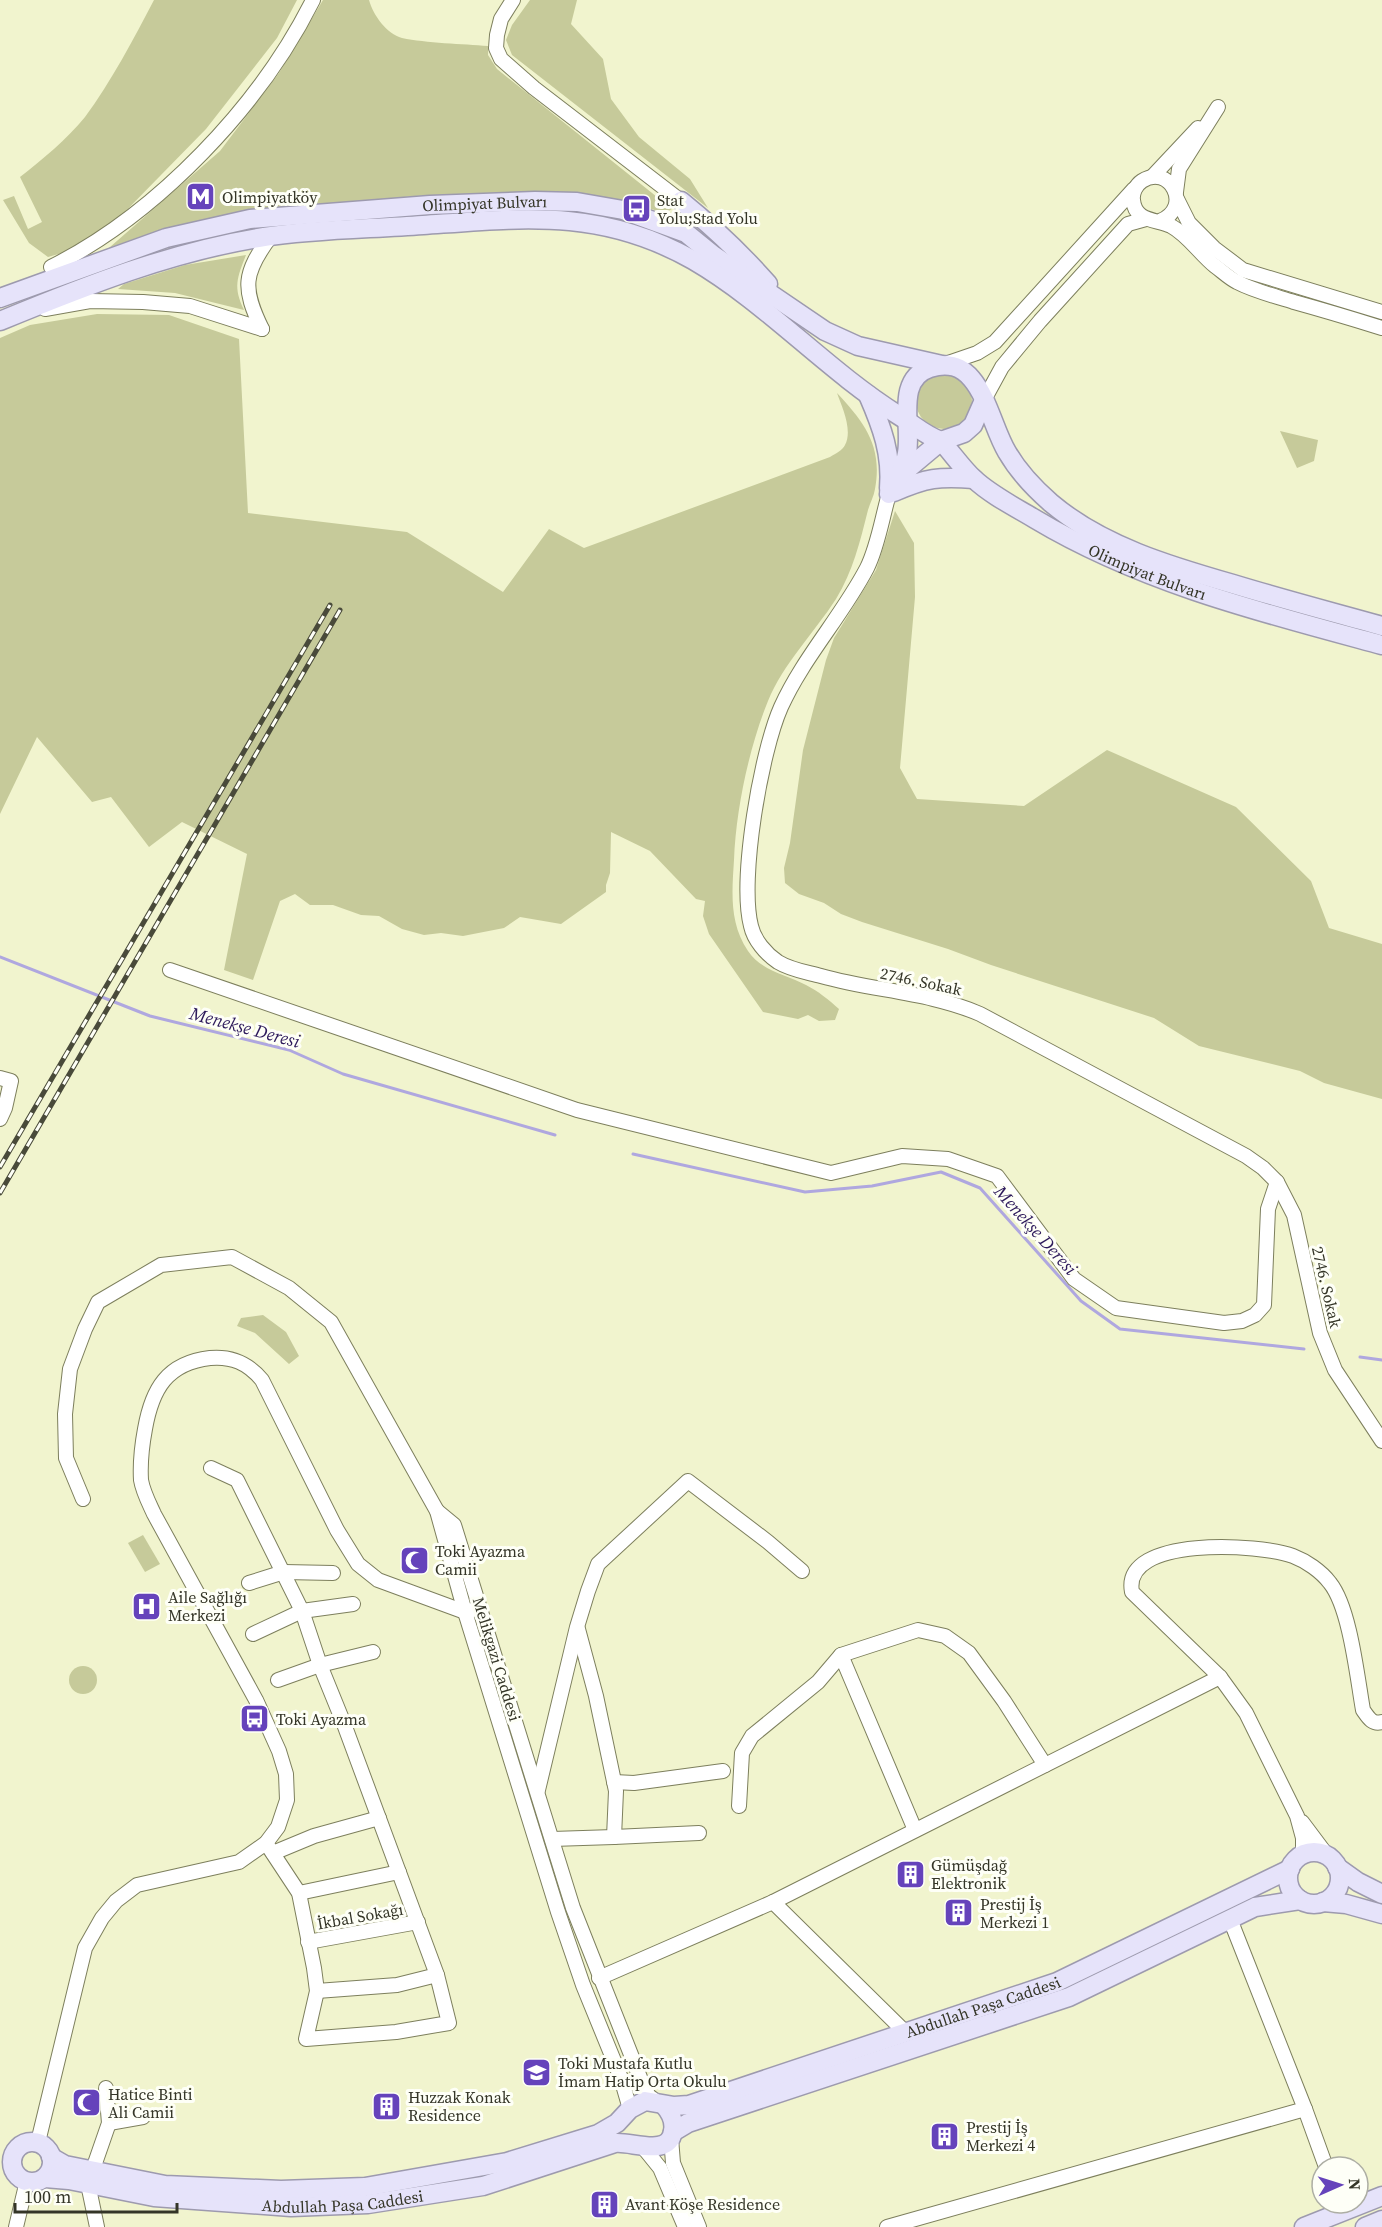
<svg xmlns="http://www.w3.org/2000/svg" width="1382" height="2227" viewBox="0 0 1382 2227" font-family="'Source Serif 4',serif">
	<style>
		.green { fill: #c6ca9a }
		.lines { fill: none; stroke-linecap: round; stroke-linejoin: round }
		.stream { stroke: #afa7df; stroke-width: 3 }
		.minor-casing { stroke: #7d7f5d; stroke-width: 16 }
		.major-casing { stroke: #9d9aae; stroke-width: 21 }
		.minor { stroke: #fff; stroke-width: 14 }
		.major { stroke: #e6e3fa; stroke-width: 18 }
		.rail-casing { stroke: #494a3a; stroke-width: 5 }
		.rail { stroke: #fefff7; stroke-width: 3; stroke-dasharray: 9; stroke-linecap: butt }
		.labels { text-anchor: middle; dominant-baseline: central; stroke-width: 6; stroke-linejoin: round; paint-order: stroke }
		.poi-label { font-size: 16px; fill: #343527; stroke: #fefff7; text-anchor: start }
		.street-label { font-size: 16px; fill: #343527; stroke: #fefff7 }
		.water-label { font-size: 18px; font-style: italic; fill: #2d1a5b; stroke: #fefff7 }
	</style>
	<rect width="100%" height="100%" fill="#f1f4ce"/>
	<g class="green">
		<path d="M 154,0 L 297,0 L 277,38 L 206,129 L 115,222 L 69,251 L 48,257 L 29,243 L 3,200 L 14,196 L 28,229 L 42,222 L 20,177 C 42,160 67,139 85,117 C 111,82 134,38 154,0 Z"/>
		<path d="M 323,0 L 369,0 C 373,15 387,34 402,38 C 426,43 463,44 488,46 L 488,55 L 497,69 L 672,209 L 665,213 L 623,201 L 582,193 L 543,191 L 415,196 L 275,210 L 102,254 L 220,151 L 279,73 Z"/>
		<polygon points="530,0 577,0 571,24 603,59 611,99 639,137 690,179 708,208 512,55 506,40 512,25"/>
		<path d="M 246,255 C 237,278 233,287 244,310 L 175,293 L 118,289 L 124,284 L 185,265 Z"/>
		<path d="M 97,314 L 169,315 L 239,339 L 248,513 L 407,532 L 503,592 L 549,529 L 584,548 L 830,457 C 835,454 843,450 845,445 C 853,430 842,407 837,393 C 864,422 883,446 875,489 C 874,496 870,503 868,510 C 860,542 853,571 836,599 C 814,633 783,664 768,701 C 749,748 736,809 734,860 C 732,892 729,923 748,951 C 761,971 787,975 806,985 C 818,991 829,1000 839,1009 L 835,1020 L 819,1021 L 808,1015 L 798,1019 L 763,1012 L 709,934 L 703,916 L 705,901 L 696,899 L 650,851 L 611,832 L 610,873 L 606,885 L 606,892 L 561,924 L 520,917 L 504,928 L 463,936 L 441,933 L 424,935 L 402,929 L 379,916 L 361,915 L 333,905 L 310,905 L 295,894 L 280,901 L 253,980 L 224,970 L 247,854 L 182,822 L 149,847 L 111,797 L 92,802 L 37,737 L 0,814 L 0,338 L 30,325 Z"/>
		<circle cx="944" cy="401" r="28"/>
		<polygon points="1280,431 1318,440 1314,461 1297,468"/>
		<polygon points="895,511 914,543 915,597 900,768 917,799 1024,806 1107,750 1236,807 1311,881 1329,928 1382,944 1382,1099 1324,1083 1300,1071 1199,1046 1154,1018 991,965 948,949 862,922 841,914 824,903 799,894 785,883 784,868 790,843 803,750 826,660 834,638 876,570"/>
		<polygon points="263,1315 286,1332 299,1356 289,1364 255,1333 237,1326 241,1318"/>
		<polygon points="143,1535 160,1564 145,1572 128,1543"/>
		<circle cx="83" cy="1680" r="14"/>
	</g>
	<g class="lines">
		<g class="stream">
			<polyline points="0,957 150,1016 289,1050 343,1074 555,1135"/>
			<polyline points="633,1154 805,1192 872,1186 941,1172 980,1188 1081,1301 1120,1329 1304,1349"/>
			<polyline points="1360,1357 1382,1360"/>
		</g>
		<defs>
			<g id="minor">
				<polyline points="513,0 501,19 497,35 496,48 501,59 534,88 681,201"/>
				<polyline points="1152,177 1198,128"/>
				<polyline points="1176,192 1179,169 1218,107"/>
				<polyline points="1177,199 1189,223 1214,248 1243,270 1382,312"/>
				<path d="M 1160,221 C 1194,207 1169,163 1142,181 C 1136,185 1132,193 1133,200 C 1135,222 1156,219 1171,226 C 1188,235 1200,254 1215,266 C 1222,271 1229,278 1237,282 C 1254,291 1275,296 1294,302 C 1323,310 1353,319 1382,328"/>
				<path d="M 51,267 C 157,214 260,106 313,0"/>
				<polyline points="45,309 90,301 143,302 190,306 262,329"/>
				<path d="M 262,329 C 242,288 243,273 271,236"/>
				<polyline points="942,365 977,353 995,342 1134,189"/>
				<polyline points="984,400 1002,367 1040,321 1128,224 1146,219"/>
				<path d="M 889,494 C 882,518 878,546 867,568 C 842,616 803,658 781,707 C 761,752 739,879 751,926 C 754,940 766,954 778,962 C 791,970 806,972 821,976 C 874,991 929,992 980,1014 L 1246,1156 L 1263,1168 L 1277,1182 L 1294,1215 L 1320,1333 L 1335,1370 L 1382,1441"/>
				<polyline points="170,970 577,1110 831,1173 902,1156 948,1159 997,1176 1074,1279 1116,1308 1224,1323 1242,1321 1255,1315 1264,1305 1268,1209 1277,1182"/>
				<polyline points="0,1078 11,1081 5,1108 0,1119"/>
				<polyline points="211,1468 237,1480 302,1611 320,1665 344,1724 437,1975 449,2023 396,2032 306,2039 317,1991 314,1968 299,1893 266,1843"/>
				<polyline points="83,1499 66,1458 65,1414 70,1369 85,1329 98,1302 161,1265 232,1257 289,1288 331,1322 437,1511 465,1612 558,1912 583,1985 621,2078 630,2109"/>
				<polyline points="437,1511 454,1525 573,1908 643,2085 649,2096 657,2102"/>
				<polyline points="249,1583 284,1572 333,1573"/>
				<polyline points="253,1634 302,1611 353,1604"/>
				<polyline points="841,1655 915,1830"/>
				<polyline points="278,1680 320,1665 373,1652"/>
				<polyline points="614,1782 634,1783 723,1771"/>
				<polyline points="538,1790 577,1627 588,1591 598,1564 688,1481 768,1542 802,1571"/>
				<polyline points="739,1806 742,1753 752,1736 818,1682 841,1655 918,1630 945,1636 969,1653 1004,1701 1045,1765"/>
				<polyline points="1302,1822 1329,1858"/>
				<polyline points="614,1837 699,1833"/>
				<polyline points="552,1839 614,1837 616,1791 596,1696 578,1629"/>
				<polyline points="273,1853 314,1836 379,1818"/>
				<path d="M 1299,1857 L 1303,1850 L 1303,1838 L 1297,1816 L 1246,1713 L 1220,1677 L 1132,1592 C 1121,1535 1261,1544 1293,1556 C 1306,1561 1321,1571 1330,1583 C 1350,1608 1357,1676 1363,1710 C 1368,1717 1372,1725 1382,1722"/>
				<polyline points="299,1893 399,1872"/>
				<polyline points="773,1902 905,2032"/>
				<polyline points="308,1942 418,1922"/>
				<polyline points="599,1978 773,1902 1220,1677"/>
				<polyline points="317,1991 397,1985 437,1975"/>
				<polyline points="1305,2109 1326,2167"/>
				<polyline points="109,2123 143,2117"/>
				<polyline points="671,2138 673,2163 699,2227"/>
				<path d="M 38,2142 L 85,1948 L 102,1918 L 116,1901 L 137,1885 L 239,1862 L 266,1843 L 278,1827 L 287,1800 L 286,1774 L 279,1751 L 256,1700 L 154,1514 C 149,1503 143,1492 141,1480 C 140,1463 142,1445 145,1429 C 152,1389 167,1363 210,1358 C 232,1356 248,1363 262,1380 L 337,1530 L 358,1564 L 378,1580 L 465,1612 L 480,1608"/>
				<polyline points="643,2147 660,2168 685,2227"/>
				<polyline points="92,2172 109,2123 106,2088"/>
				<polyline points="88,2184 97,2227"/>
				<polyline points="16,2227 27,2181"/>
				<polyline points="887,2227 1305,2109 1230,1919"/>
			</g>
			<g id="major">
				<path d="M 681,201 C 713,227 741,253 768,284"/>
				<path id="s1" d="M 0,298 L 166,238 L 250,219 L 430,205 L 535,201 L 577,202 L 623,210 L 686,233 L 713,255 L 825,331 L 858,346 L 942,365"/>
				<path d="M 0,321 C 85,286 173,251 264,237 C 316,229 370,229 423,225 C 523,218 601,208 693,260 C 767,303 825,369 898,415 C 913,424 924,435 941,441"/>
				<path d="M 868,395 C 882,427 892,454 889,489"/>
				<path id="s2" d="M 941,441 C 952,453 962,468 974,479 C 991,495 1015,507 1035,519 C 1142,583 1263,613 1382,645"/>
				<polyline points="901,479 910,467 941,441 964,433 973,425 984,400"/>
				<path d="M 894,492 C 926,478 939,476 974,479"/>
				<path d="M 889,494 C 896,481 905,468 907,453 C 912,426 895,379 930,368 C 981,351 988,421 1007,452 C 1018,471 1035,489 1051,503 C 1102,546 1170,566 1233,584 C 1282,599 1332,612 1382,626"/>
				<circle cx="1314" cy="1878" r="26"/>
				<polyline points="1337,1867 1358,1882 1382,1894"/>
				<polyline points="1323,1902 1346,1904 1382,1914"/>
				<polyline points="673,2132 688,2123 1069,1997 1255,1907 1300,1900"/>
				<circle cx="32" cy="2162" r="20"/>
				<path id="s3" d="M 51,2157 L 65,2165 L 165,2185 L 281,2190 L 365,2187 L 507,2162 L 598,2134 L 617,2123 L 630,2109 L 645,2101 L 674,2106 L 689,2105 L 1057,1982 L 1290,1869"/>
				<path id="s4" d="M 45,2178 L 69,2180 L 154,2197 L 291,2207 L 368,2204 L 483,2186 L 615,2143 C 632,2141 669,2158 673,2131 C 675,2121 671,2113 664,2105"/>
				<polyline points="1304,2227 1382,2196"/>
				<polyline points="1365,2227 1382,2220"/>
			</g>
		</defs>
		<use href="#minor" class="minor-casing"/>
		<use href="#major" class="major-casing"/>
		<use href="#minor" class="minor"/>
		<use href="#major" class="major"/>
		<defs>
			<g id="rail">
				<polyline points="0,1167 330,605"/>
				<polyline points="0,1193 340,610"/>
			</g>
		</defs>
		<use href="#rail" class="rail-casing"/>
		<use href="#rail" class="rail"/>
	</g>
	<defs>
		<symbol id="metro-square" viewBox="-11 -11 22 22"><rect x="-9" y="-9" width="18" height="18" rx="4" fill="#6543bb" stroke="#fefff7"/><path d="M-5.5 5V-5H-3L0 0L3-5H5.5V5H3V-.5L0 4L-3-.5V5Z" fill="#fff"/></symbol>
		<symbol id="bus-square" viewBox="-11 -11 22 22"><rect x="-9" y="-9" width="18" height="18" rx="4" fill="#6543bb" stroke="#fefff7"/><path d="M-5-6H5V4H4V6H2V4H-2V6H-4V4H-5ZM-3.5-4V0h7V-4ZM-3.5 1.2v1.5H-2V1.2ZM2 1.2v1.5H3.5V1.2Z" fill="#fff"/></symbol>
		<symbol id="mosque-square" viewBox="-11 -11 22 22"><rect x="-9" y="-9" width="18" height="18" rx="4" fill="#6543bb" stroke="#fefff7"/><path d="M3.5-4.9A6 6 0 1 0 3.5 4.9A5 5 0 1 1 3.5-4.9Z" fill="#fff"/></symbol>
		<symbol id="hospital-square" viewBox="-11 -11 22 22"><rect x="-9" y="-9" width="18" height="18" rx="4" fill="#6543bb" stroke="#fefff7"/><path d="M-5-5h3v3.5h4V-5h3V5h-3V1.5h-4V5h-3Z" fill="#fff"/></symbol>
		<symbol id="building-square" viewBox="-11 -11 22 22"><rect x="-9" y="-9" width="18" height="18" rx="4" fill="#6543bb" stroke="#fefff7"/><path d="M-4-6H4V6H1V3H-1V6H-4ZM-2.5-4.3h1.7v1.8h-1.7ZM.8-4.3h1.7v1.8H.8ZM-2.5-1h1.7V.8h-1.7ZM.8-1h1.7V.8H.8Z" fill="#fff"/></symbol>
		<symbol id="school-square" viewBox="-11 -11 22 22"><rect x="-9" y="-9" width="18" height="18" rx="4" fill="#6543bb" stroke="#fefff7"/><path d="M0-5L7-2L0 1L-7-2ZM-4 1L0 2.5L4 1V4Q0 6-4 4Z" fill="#fff"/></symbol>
	</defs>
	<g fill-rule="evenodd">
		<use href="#metro-square" x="184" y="180" width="33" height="33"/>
		<use href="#bus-square" x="620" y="192" width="33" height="33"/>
		<use href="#mosque-square" x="398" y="1544" width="33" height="33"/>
		<use href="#hospital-square" x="130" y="1590" width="33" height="33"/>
		<use href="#bus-square" x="238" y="1702" width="33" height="33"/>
		<use href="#building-square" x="894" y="1858" width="33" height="33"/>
		<use href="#building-square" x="942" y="1896" width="33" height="33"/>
		<use href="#school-square" x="520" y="2056" width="33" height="33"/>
		<use href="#mosque-square" x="70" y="2086" width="33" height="33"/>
		<use href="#building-square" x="370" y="2090" width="33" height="33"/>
		<use href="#building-square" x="928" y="2120" width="33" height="33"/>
		<use href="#building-square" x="588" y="2188" width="33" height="33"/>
	</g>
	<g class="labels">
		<g class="poi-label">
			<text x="222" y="197">Olimpiyatköy</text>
			<text x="657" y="200">Stat<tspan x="657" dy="18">Yolu;Stad Yolu</tspan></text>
			<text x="435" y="1551">Toki Ayazma<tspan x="435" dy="18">Camii</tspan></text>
			<text x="168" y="1597">Aile Sağlığı<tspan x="168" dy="18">Merkezi</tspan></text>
			<text x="276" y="1719">Toki Ayazma</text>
			<text x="931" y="1865">Gümüşdağ<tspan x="931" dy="18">Elektronik</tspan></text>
			<text x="980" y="1904">Prestij İş<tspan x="980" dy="18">Merkezi 1</tspan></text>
			<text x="558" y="2063">Toki Mustafa Kutlu<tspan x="558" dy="18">İmam Hatip Orta Okulu</tspan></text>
			<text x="108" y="2094">Hatice Binti<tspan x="108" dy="18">Ali Camii</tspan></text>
			<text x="408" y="2097">Huzzak Konak<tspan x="408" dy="18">Residence</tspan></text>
			<text x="966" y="2127">Prestij İş<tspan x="966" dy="18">Merkezi 4</tspan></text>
			<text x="625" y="2204">Avant Köşe Residence</text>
		</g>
		<g class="street-label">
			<text stroke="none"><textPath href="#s1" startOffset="498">Olimpiyat Bulvarı</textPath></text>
			<text stroke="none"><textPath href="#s2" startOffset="248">Olimpiyat Bulvarı</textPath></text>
			<text transform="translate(921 981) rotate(12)">2746. Sokak</text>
			<text transform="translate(1327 1287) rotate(77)">2746. Sokak</text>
			<text transform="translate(497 1659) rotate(73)">Melikgazi Caddesi</text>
			<text transform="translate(360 1916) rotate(-10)">İkbal Sokağı</text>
			<text stroke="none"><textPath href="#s3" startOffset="970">Abdullah Paşa Caddesi</textPath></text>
			<text stroke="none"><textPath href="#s4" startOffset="300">Abdullah Paşa Caddesi</textPath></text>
		</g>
		<g class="water-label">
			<text transform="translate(245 1027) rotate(15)">Menekşe Deresi</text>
			<text transform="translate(1036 1230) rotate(48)">Menekşe Deresi</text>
		</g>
	</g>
	<g transform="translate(1340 2185) rotate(87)"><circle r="28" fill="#fefff7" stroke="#adaea4" stroke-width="1.5"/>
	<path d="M0-4.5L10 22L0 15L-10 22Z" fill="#6543bb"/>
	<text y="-9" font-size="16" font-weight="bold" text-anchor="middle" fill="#343527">N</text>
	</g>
	<path d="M15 2203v9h162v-9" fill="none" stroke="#343527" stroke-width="3"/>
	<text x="24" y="2203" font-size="18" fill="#343527" stroke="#fefff7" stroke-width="4.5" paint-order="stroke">100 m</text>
</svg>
